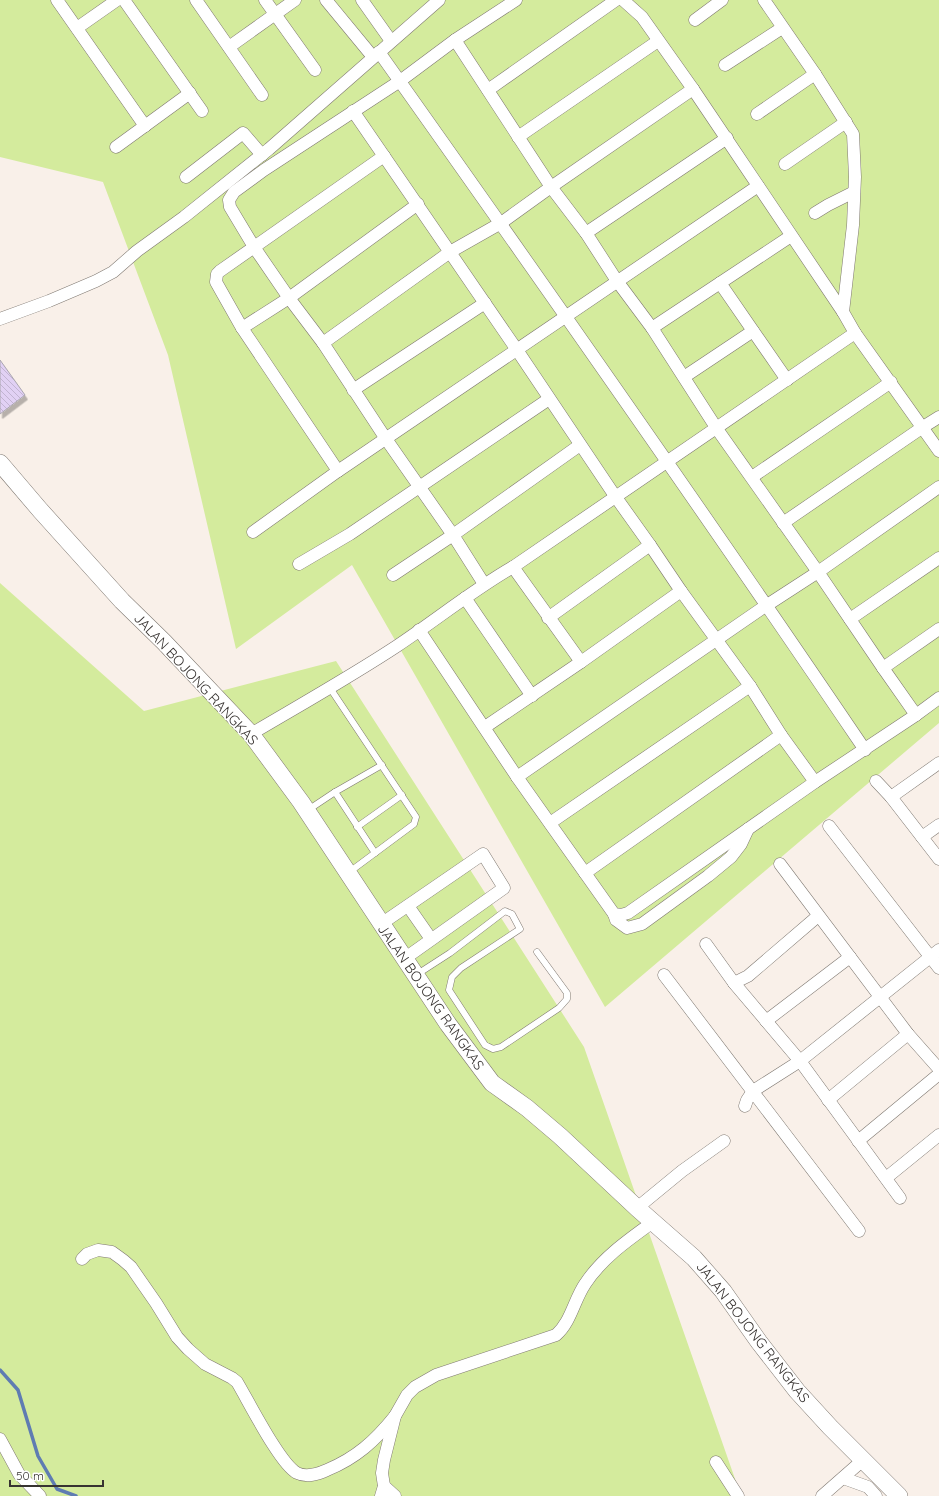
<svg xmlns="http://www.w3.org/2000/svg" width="939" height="1496" viewBox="0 0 939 1496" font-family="Quicksand,sans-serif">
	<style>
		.green { fill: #d4eb9d }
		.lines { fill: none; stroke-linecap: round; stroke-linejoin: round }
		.stream { stroke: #5f7cb2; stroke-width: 3.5 }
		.building { fill: url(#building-back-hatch); stroke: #aba7b0; filter: url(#shadow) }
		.lane-casing { stroke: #7f7871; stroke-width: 7 }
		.street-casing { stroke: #7f7871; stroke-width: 13 }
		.secondary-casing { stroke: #7f7871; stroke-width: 18 }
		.lane { stroke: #fff; stroke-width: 6 }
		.street { stroke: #fff; stroke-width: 12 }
		.secondary { stroke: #fff; stroke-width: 17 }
		.labels { text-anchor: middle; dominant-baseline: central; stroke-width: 3; stroke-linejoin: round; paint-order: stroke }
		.street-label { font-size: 14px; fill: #373331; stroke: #fff }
	</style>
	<defs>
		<pattern id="building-back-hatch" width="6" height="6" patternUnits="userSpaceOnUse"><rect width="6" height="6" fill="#e1d1f4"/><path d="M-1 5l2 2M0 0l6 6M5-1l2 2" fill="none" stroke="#c2b4d2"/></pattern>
		<filter id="shadow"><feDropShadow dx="2.5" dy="4.5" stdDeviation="0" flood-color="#0004"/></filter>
	</defs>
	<rect width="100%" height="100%" fill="#f9f0e9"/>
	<g class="green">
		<polygon points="0,0 939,0 939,723 605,1007 352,565 236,649 168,355 103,182 0,157"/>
		<polygon points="0,583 144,711 336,661 584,1047 741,1496 0,1496"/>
	</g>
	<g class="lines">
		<polyline class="stream" points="0,1370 18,1390 38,1456 57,1489 76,1496"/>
	</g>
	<polygon class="building" points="0,360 25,395 0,414"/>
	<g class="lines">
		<defs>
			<g id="lane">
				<polyline points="330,688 416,817 414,824 348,873"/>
				<polyline points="308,810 335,792"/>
				<polyline points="357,827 402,795"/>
				<polyline points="375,853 335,792 382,765"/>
				<polyline points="416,975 450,953 505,911 512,914 520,929 461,968 452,977 449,990 485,1045 493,1049 501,1047 559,1008 567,999 567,993 537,952"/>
			</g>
			<g id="street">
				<polyline points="57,0 145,126"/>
				<polyline points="124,0 202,111"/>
				<polyline points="196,0 262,95"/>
				<polyline points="265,0 315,70"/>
				<polyline points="326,0 373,57"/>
				<polyline points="362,0 391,41"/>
				<polyline points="623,0 642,17 693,89 843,312"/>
				<polyline points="764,0 815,74 853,134 855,177 853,225 843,312 855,333 939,451"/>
				<polyline points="695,20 722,0"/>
				<polyline points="77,28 117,0"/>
				<polyline points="455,40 551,187 586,233 617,281 652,328 717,429 818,572 883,668 916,715"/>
				<polyline points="229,47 295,0"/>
				<path d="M 379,52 C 543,283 706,515 865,750"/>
				<polyline points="725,65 782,28"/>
				<polyline points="488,90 616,0"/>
				<polyline points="353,111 517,350 615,496 650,545 681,591 750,686 781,735 815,782"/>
				<polyline points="757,114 815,74"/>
				<polyline points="518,137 658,41"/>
				<polyline points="116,147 190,93"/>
				<polyline points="785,164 846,122"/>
				<polyline points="186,177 243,133 262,155"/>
				<polyline points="815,213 828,205 854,192"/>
				<polyline points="586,233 727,138"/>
				<polyline points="0,319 49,301 96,281 113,272 137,251 184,217 269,149 439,0"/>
				<polyline points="242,328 289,298 418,204"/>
				<polyline points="652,328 720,283"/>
				<polyline points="323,343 450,252 501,223 551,187 693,89"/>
				<polyline points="684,377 753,331"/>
				<polyline points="787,380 720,283 791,236"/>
				<polyline points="353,390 485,303"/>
				<polyline points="338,471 242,328 216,282 217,274 220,271 384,156"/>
				<polyline points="752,477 891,382"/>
				<polyline points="783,523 923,427 939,417"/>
				<polyline points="253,532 338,471 758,186"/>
				<polyline points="299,564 350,534 549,399"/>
				<polyline points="513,567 581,662"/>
				<polyline points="393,575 453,535 580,445"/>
				<polyline points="484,584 453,535 386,439 323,343 289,298 254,247 230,207 229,200 234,192 264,170 400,81 455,40 516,0"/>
				<polyline points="465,598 532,696"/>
				<polyline points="548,618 650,545"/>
				<polyline points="850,619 939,558"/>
				<polyline points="419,630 517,777 614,914 621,915 628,913 815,782 916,715 939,698"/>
				<polyline points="883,668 939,629"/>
				<polyline points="485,727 581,662 681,591"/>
				<path d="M 251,734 C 300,705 350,677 397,646 C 436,620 473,590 513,567 L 855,333"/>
				<polyline points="517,777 761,609 818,572 939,487"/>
				<polyline points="876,781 891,797 939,859"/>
				<polyline points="891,797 939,763"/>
				<polyline points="550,823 750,686"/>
				<polyline points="829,826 939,968"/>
				<polyline points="922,837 939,825"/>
				<polyline points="780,864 908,1034 939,1069"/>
				<polyline points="585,873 781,735"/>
				<polyline points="408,906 431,939"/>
				<polyline points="614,914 616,920 627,928 642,924 708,876 731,857 741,844 748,829"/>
				<polyline points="818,916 748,976 734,983 800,1061 900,1198"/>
				<polyline points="381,924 483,854 504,888 404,959"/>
				<polyline points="706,944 734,983"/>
				<polyline points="664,975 859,1231"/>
				<polyline points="766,1021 850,957"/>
				<polyline points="828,1100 908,1034"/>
				<polyline points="745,1106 747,1100 753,1091 800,1061 939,950"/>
				<polyline points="858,1141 939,1074"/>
				<polyline points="886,1178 939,1135"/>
				<polyline points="637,1208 682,1171 724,1141"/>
				<path d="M 82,1259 L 87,1254 L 98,1250 L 112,1252 L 123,1260 L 131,1267 L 156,1303 L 177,1337 L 188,1349 L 205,1364 L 232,1378 L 237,1382 C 249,1402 280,1464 297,1473 C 307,1478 318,1474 327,1470 C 356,1458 375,1441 395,1416"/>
				<polyline points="0,1439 19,1474 40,1496"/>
				<polyline points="716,1462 738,1496"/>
				<polyline points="843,1478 868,1487 876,1496"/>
				<polyline points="384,1486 395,1496"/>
				<path d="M 381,1496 L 384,1486 L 382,1473 L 384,1460 L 395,1416 L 407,1395 L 415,1387 L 436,1375 L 556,1335 C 571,1322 574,1300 585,1284 C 602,1258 628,1240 653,1222"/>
				<polyline points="822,1496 863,1460"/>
			</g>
			<polyline id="secondary" points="0,463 40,510 122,601 164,642 251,734 301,802 448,1024 492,1083 527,1108 560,1136 637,1208 694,1258 723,1291 759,1342 797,1391 830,1427 899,1496"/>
		</defs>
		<use href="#lane" class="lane-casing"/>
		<use href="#street" class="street-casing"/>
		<use href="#secondary" class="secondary-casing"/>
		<use href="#lane" class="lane"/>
		<use href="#street" class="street"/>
		<use href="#secondary" class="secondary"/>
	</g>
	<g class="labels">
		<g class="street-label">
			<text transform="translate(196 679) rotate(47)">JALAN BOJONG RANGKAS</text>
			<text transform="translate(431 997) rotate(55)">JALAN BOJONG RANGKAS</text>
			<text transform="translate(753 1332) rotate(52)">JALAN BOJONG RANGKAS</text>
		</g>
	</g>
	<path d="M10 1480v6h93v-6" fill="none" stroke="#373331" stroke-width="2"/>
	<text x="16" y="1480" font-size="12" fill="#373331" stroke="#ffffff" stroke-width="3" paint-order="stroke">50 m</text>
</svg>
